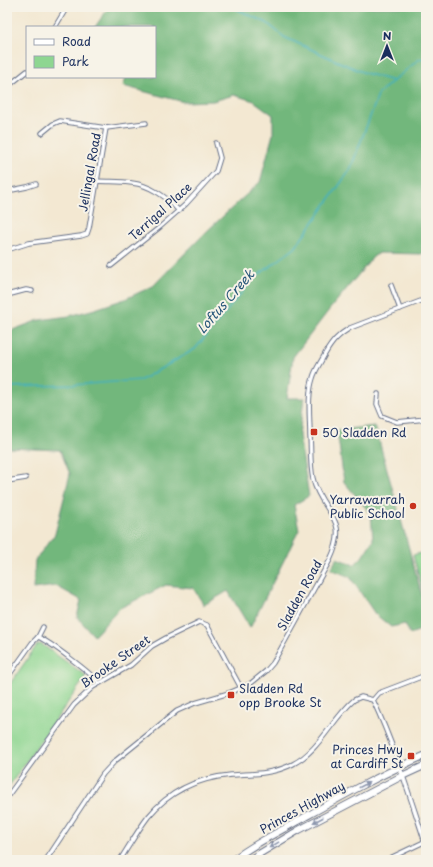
<svg xmlns="http://www.w3.org/2000/svg" width="433" height="867" viewBox="0 0 433 867" font-family="'Playpen Sans',sans-serif">
	<style>
		.green { fill: #8ed691; stroke: #548278 }
		.forest { fill: #72b77b; stroke: #46736c }
		.lines { fill: none; stroke-linecap: round; stroke-linejoin: round }
		.stream { stroke: #42b1bd; stroke-width: 1.5 }
		.minor-casing { stroke: #677087; stroke-width: 5.5 }
		.trunk-casing { stroke: #677087; stroke-width: 8 }
		.minor { stroke: #fff; stroke-width: 3.5 }
		.trunk { stroke: #fff; stroke-width: 6 }
		.oneway { fill: #8d97ae }
		.poi-dot { fill: #c8321e; stroke: #f7f3e8; stroke-width: 1.5 }
		.labels { text-anchor: middle; dominant-baseline: central; stroke-width: 4; stroke-linejoin: round; paint-order: stroke }
		.street-label { font-size: 12px; fill: #1b2f5e; stroke: #f7f3e8 }
		.poi-label { font-size: 12px; fill: #1b2f5e; stroke: #f7f3e8; text-anchor: start }
		.water-label { font-size: 13px; font-style: italic; fill: #27567a; stroke: #f7f3e8 }
	</style>
	<rect width="100%" height="100%" fill="#f7f3e8"/>
	<filter id="ink" filterUnits="userSpaceOnUse"><feTurbulence type="fractalNoise" baseFrequency=".025" numOctaves="2"/><feDisplacementMap in="SourceGraphic" scale="8" xChannelSelector="R" yChannelSelector="G"/><feConvolveMatrix kernelMatrix="1 2 1 2 8 2 1 2 1" color-interpolation-filters="sRGB"/></filter>
	<filter id="wash" filterUnits="userSpaceOnUse"><feTurbulence type="fractalNoise" baseFrequency=".012" numOctaves="4" result="noise"/><feDisplacementMap in="SourceGraphic" scale="16" xChannelSelector="R" yChannelSelector="G"/><feGaussianBlur stdDeviation="0.9" result="paint"/><feColorMatrix in="noise" values="0 0 0 0 0 0 0 0 0 0 0 0 0 0 0 0 0 1.4 0 .05"/><feComposite in="paint" operator="in"/></filter>
	<g filter="url(#wash)">
		<rect width="100%" height="100%" fill="#f3e8d2"/>
		<g class="green">
			<polygon points="426,552 426,603 413,555"/>
			<polygon points="41,644 85,675 85,678 7,789 7,688 37,645"/>
		</g>
		<g class="forest">
			<polygon points="109,7 426,7 426,251 421,254 379,253 373,257 329,310 293,357 287,398 304,398 299,435 309,496 294,505 299,530 250,628 228,591 204,605 193,588 166,585 120,608 94,636 77,617 81,600 56,586 33,589 35,560 55,534 70,474 60,450 7,448 7,332 39,320 69,316 95,309 125,299 153,286 207,231 260,182 273,134 273,115 254,101 234,95 213,101 184,102 123,86 126,77 155,77 155,27 95,27"/>
			<polygon points="375,426 426,610 426,628 410,634 405,624 391,627 375,614 350,577 331,569 337,558 354,565 362,557 373,540 371,514 344,482 337,430"/>
		</g>
		<g class="lines">
			<g class="stream">
				<polyline points="232,7 267,23 284,37 339,62 365,73 393,81"/>
				<polyline points="7,387 73,385 141,380 195,349 253,279 295,248 350,170 379,93 418,60 426,57"/>
			</g>
		</g>
	</g>
	<g filter="url(#ink)">
		<g class="lines">
			<defs>
				<g id="minor">
					<polyline points="55,27 67,7"/>
					<polyline points="7,87 27,71"/>
					<polyline points="42,133 53,124 60,121 106,128"/>
					<path d="M 97,181 C 109,182 120,181 132,183 C 150,185 167,197 179,211"/>
					<polyline points="7,191 27,187 36,184"/>
					<polyline points="7,250 29,243 81,236 87,234 89,228 106,128 146,123"/>
					<polyline points="111,266 160,227 186,204 216,171 220,158 216,143"/>
					<polyline points="391,285 400,309"/>
					<polyline points="7,295 26,290 32,291"/>
					<polyline points="378,394 377,404 382,416 397,422 426,419"/>
					<polyline points="7,481 26,478"/>
					<polyline points="38,637 43,627"/>
					<path d="M 7,678 L 32,643 L 38,637 C 50,642 91,673 99,683"/>
					<path d="M 373,700 C 394,745 409,794 425,842"/>
					<polyline points="7,797 74,705 93,687 131,665 152,646 166,638 199,622 207,625 241,688"/>
					<path d="M 46,860 L 103,774 L 115,761 L 177,711 L 195,703 L 229,693 L 250,684 L 266,671 L 273,663 L 330,560 C 351,516 322,515 313,479 C 310,465 311,450 310,436 C 310,418 307,396 313,378 C 315,370 321,362 325,354 C 332,342 338,335 350,328 L 426,299"/>
					<path d="M 120,860 C 129,846 138,830 148,817 C 169,791 199,778 231,775 C 252,774 274,774 293,764 C 320,750 332,719 354,700 L 361,697 L 373,700 L 379,693 L 426,675"/>
					<polyline points="386,860 426,841"/>
				</g>
				<g id="trunk">
					<path d="M 233,860 C 252,845 275,834 296,822 C 339,798 381,774 426,755"/>
					<polyline points="249,860 299,830 402,776 426,765"/>
				</g>
			</defs>
			<use href="#minor" class="minor-casing"/>
			<use href="#trunk" class="trunk-casing"/>
			<use href="#minor" class="minor"/>
			<use href="#trunk" class="trunk"/>
		</g>
		<defs><path id="oneway-solid" d="M-6-.8H1V-3.2L6.5 0L1 3.2V.8H-6Z"/></defs>
		<g class="oneway">
			<use href="#oneway-solid" transform="translate(364 785) rotate(-28)"/>
			<use href="#oneway-solid" transform="translate(318 820) rotate(152)"/>
			<use href="#oneway-solid" transform="translate(274 845) rotate(149)"/>
		</g>
	</g>
	<g class="poi-dot">
		<rect x="310" y="428" width="8" height="8" rx="2"/>
		<circle cx="413" cy="506" r="4"/>
		<rect x="227" y="691" width="8" height="8" rx="2"/>
		<rect x="407" y="752" width="8" height="8" rx="2"/>
	</g>
	<g class="labels">
		<g class="street-label">
			<text transform="translate(89 172) rotate(-80)">Jellingal Road</text>
			<text transform="translate(160 211) rotate(-42)">Terrigal Place</text>
			<text transform="translate(299 595) rotate(-61)">Sladden Road</text>
			<text transform="translate(115 661) rotate(-35)">Brooke Street</text>
			<text transform="translate(302 807) rotate(-29)">Princes Highway</text>
		</g>
		<g class="poi-label">
			<text x="322" y="432">50 Sladden Rd</text>
			<text x="405" y="499" text-anchor="end">Yarrawarrah<tspan x="405" dy="14">Public School</tspan></text>
			<text x="239" y="688">Sladden Rd<tspan x="239" dy="14">opp Brooke St</tspan></text>
			<text x="403" y="749" text-anchor="end">Princes Hwy<tspan x="403" dy="14">at Cardiff St</tspan></text>
		</g>
		<g class="water-label">
			<text transform="translate(225 301) rotate(-49)">Loftus Creek</text>
		</g>
	</g>
	<rect width="433" height="867" fill="none" stroke="#f7f3e8" stroke-width="24"/>
	<rect x="26" y="26" width="130" height="52" fill="#f7f3e8" stroke="#9fa5b1"/>
	<rect x="34" y="39" width="20" height="6" fill="#ffffff" stroke="#9fa5b1"/>
	<text x="62" y="46" font-size="12" fill="#1b2f5e">Road</text>
	<rect x="34" y="56" width="20" height="12" fill="#8ed691" stroke="#9fa5b1"/>
	<text x="62" y="66" font-size="12" fill="#1b2f5e">Park</text>
	<g transform="translate(387 46)" stroke="#f7f3e8" stroke-width="3" paint-order="stroke">
	<path d="M0-3L7 15L0 10L-7 15Z" fill="#1b2f5e"/>
	<text y="-6" font-size="11" font-weight="bold" text-anchor="middle" fill="#1b2f5e">N</text>
	</g>
</svg>
